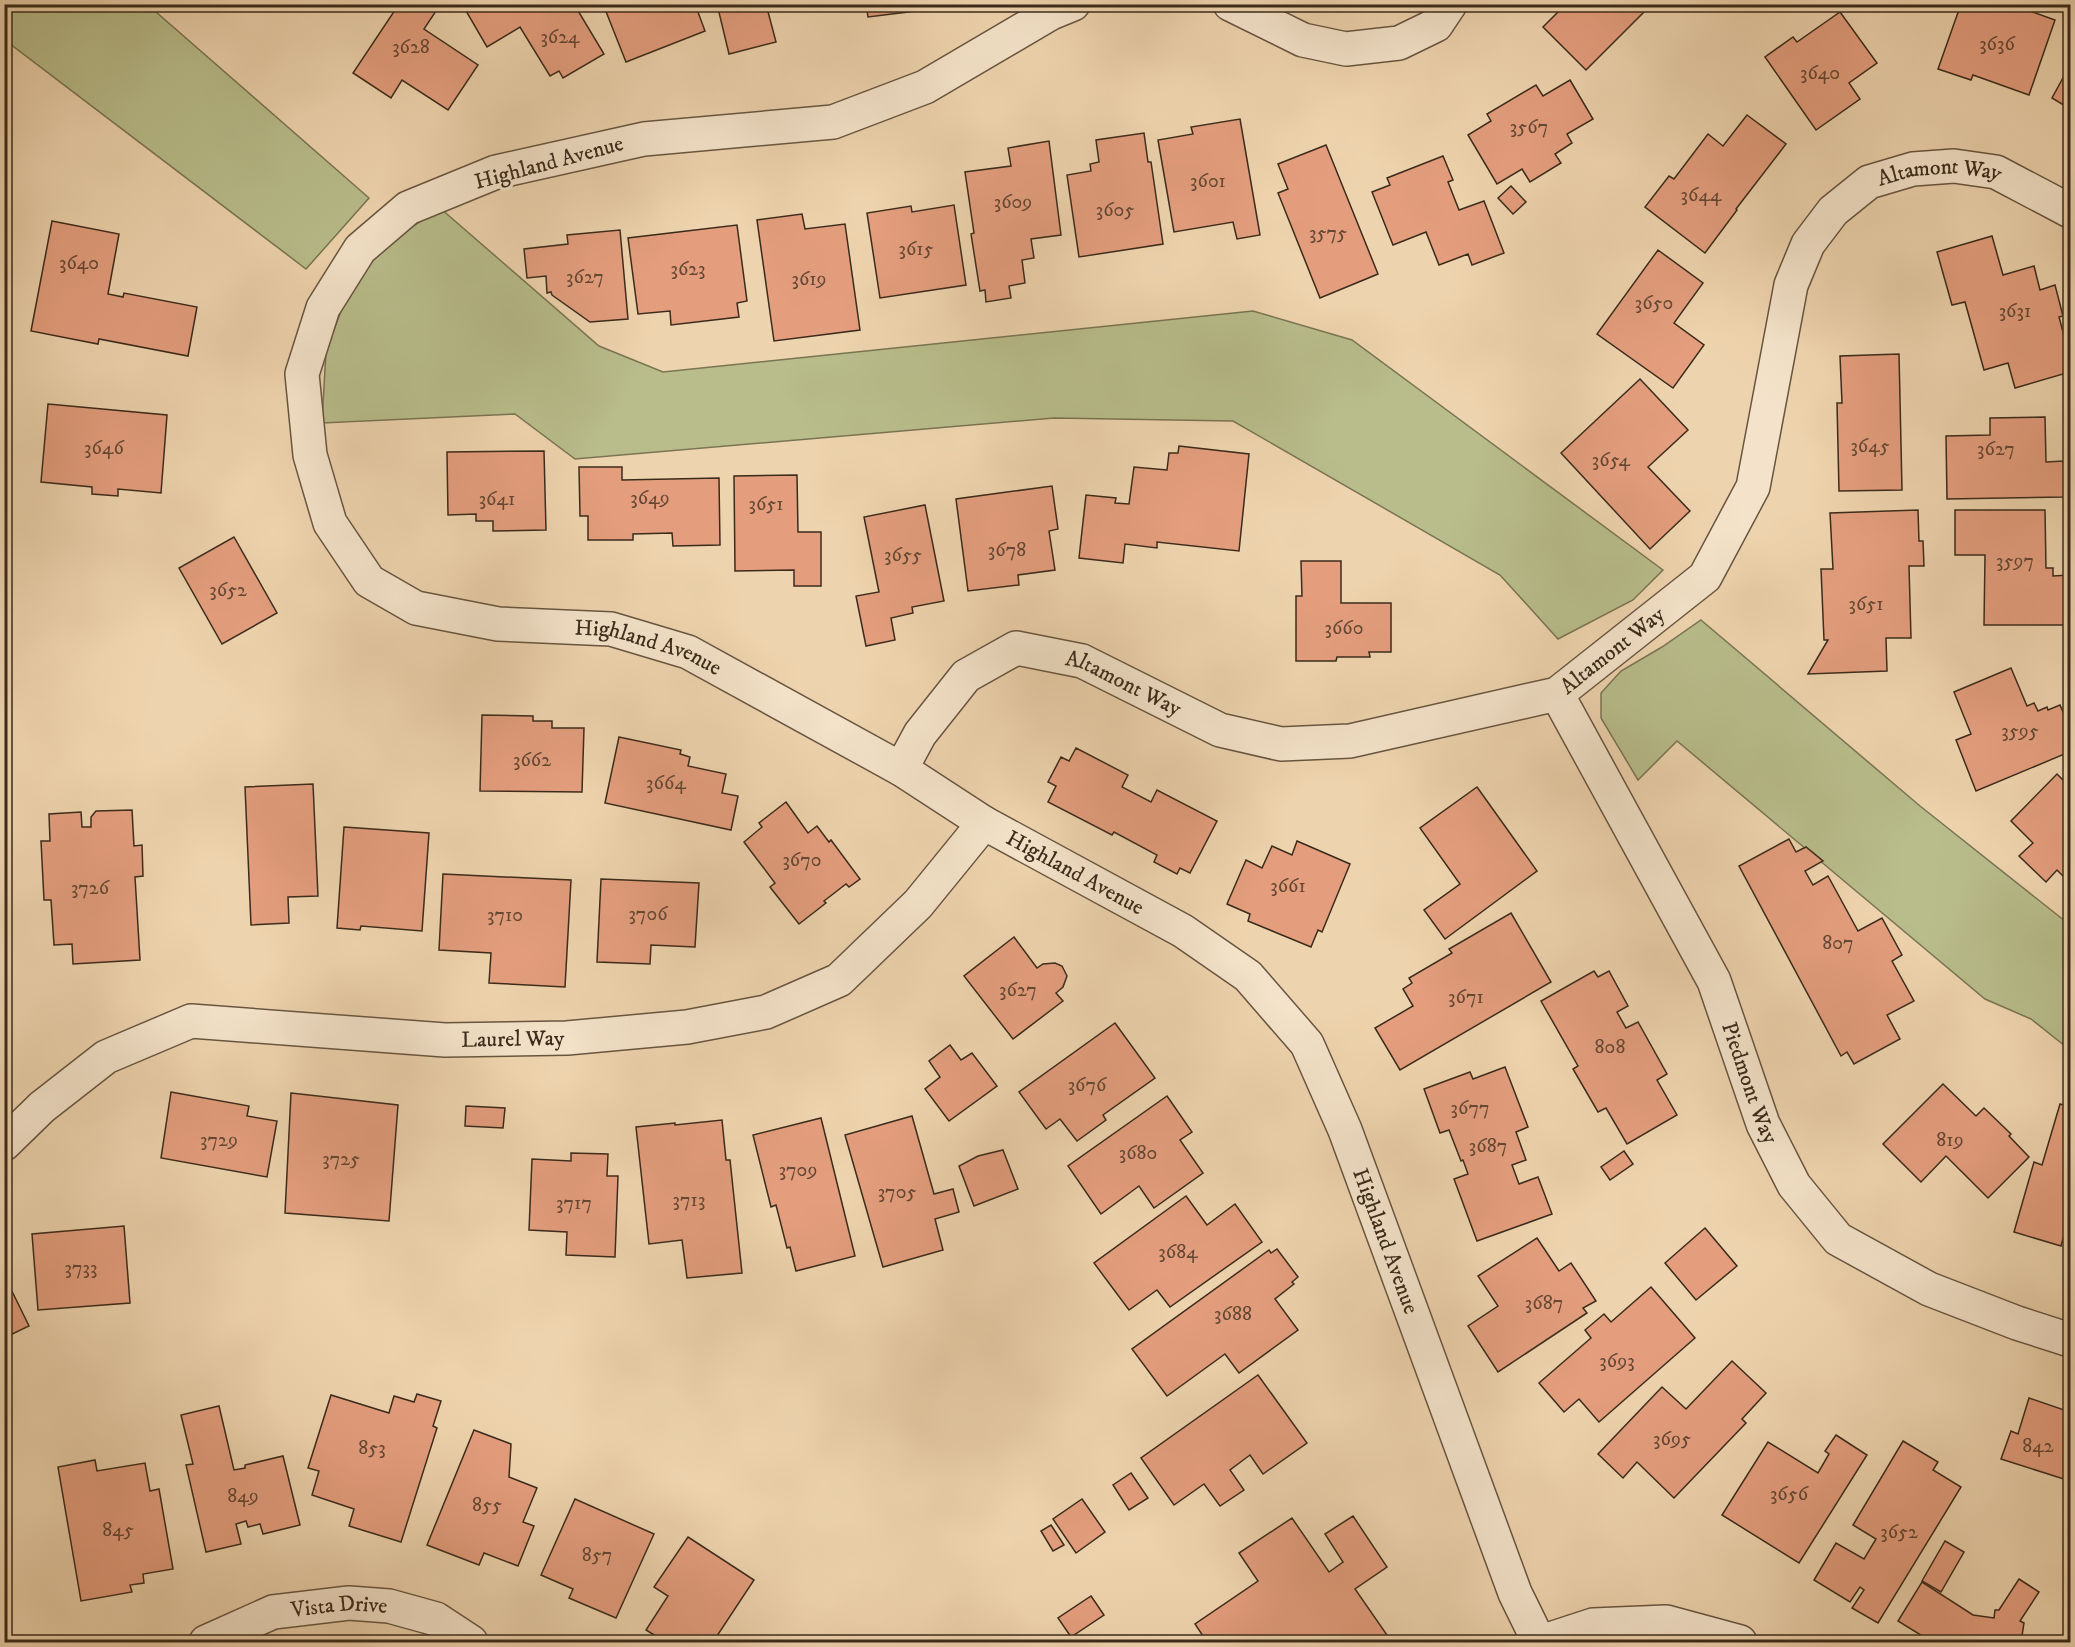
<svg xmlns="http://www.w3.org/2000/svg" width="2075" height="1647" viewBox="0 0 2075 1647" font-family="'IM FELL DW Pica',serif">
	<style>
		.green { fill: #b8bd8b; stroke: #7a7453; stroke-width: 1.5 }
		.building { fill: #e49e7e; stroke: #3b2b1b; stroke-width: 1.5 }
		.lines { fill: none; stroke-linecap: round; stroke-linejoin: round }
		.minor-casing { stroke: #685540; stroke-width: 36 }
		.minor { stroke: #f4e3ca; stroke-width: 33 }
		.labels { text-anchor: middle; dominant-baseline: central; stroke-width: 6; stroke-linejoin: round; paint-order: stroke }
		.number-label { font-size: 20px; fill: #654834 }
		.street-label { font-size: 22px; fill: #3b2b1b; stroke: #f4e3ca }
	</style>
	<rect width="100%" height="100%" fill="#eed4ae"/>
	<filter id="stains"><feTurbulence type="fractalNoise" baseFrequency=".00333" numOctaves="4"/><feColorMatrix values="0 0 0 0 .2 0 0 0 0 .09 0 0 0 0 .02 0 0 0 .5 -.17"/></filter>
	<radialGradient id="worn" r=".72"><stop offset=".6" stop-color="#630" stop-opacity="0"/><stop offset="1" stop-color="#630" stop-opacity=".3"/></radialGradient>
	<g class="green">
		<polygon points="4,5 148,5 369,198 306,269 5,40"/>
		<polygon points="440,208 599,346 663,372 1253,311 1352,340 1663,570 1633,600 1558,639 1500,575 1233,421 1054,418 575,459 515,414 322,423 326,351 347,295 371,255"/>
		<polygon points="1701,620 1920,806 2070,925 2070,1050 2031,1019 1985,999 1677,741 1638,780 1601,718 1601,693 1621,671 1662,647"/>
	</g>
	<g class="building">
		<polygon points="399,4 433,4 438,8 424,29 478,65 448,110 402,80 391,98 353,73"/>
		<polygon points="462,4 574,4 604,54 563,78 559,71 550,76 520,27 487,47"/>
		<polygon points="603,4 695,4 705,31 626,62"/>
		<polygon points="717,4 766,4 776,42 729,54"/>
		<polygon points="866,4 915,4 916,11 868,17"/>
		<polygon points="1566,4 1652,4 1586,70 1543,27"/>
		<polygon points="1961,4 2010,4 2055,20 2029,95 1973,75 1971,80 1938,69"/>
		<polygon points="1840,12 1877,63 1849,83 1860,99 1816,130 1765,57 1793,37 1797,42"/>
		<polygon points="2070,65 2070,109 2052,98"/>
		<polygon points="1570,80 1593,119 1567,134 1572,143 1555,154 1561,163 1530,182 1522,169 1497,184 1468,135 1491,121 1487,114 1536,85 1543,96"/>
		<polygon points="1747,115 1786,144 1736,209 1737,210 1705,253 1645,207 1669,176 1674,179 1708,134 1723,146"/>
		<polygon points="1240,119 1260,235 1237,239 1233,222 1174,232 1158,140 1193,134 1191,127"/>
		<polygon points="1144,133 1148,162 1151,162 1163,244 1079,257 1067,175 1091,171 1090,164 1099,162 1096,140"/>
		<polygon points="1049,141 1061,235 1031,239 1034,258 1022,260 1025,283 1009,286 1011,298 986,302 985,290 980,291 971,234 974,233 965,172 1011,166 1008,148"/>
		<polygon points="1326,145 1378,274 1320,298 1278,193 1288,189 1278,164"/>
		<polygon points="1443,156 1453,180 1448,182 1459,210 1484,201 1504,253 1472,265 1468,254 1439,265 1426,232 1393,245 1372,192 1390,185 1387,178"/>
		<polygon points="1511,186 1526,202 1513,214 1498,198"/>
		<polygon points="954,205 966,285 880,298 867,213 911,206 912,212"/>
		<polygon points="802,214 805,229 845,224 860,330 774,341 757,220"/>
		<polygon points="52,221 119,234 108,294 123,297 124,293 197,307 188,356 99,339 98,344 31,331"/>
		<polygon points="737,225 747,301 737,303 739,317 671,325 670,311 638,314 628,238"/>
		<polygon points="620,230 628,319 590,322 552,295 551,292 547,293 546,276 527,278 524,249 568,244 567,235"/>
		<polygon points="1992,236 2003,275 2034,266 2040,290 2055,285 2063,316 2059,317 2066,343 2070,342 2070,372 2015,388 2008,363 1984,370 1965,302 1952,305 1937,252"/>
		<polygon points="1658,250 1703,283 1674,323 1704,345 1673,388 1597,334"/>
		<polygon points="1899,354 1902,490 1839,491 1837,403 1842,403 1840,356"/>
		<polygon points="1640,379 1688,430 1648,467 1690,511 1650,549 1561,453"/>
		<polygon points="48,404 167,415 161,493 118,489 118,496 92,494 92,487 41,482"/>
		<polygon points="2045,417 2046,462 2064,461 2065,497 1947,499 1946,436 1990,435 1990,418"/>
		<polygon points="1179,446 1249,454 1239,551 1157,542 1157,548 1125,544 1123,563 1079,558 1086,495 1116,498 1115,503 1129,504 1134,467 1167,470 1169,453 1178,453"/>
		<polygon points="544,451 546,530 493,531 493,521 476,521 476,514 448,515 447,452"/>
		<polygon points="579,467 622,467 622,480 719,478 720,545 673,546 672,533 633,534 633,540 588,540 588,516 580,516"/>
		<polygon points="797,475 798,532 821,532 821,586 794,586 794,570 735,571 734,476"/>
		<polygon points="1052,486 1058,529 1049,531 1055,570 1018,575 1019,585 968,591 956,499"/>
		<polygon points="925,505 944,601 912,607 913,613 891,618 895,640 866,646 856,596 879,592 864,517"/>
		<polygon points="1918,510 1919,541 1923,541 1924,566 1909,566 1911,638 1886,638 1887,671 1808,674 1828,640 1824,640 1821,569 1833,569 1830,513"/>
		<polygon points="1955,510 2045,510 2046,568 2053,568 2053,576 2070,575 2070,625 1984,625 1985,555 1955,555"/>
		<polygon points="234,537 277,613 222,644 179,568"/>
		<polygon points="1301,561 1341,561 1341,603 1391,603 1391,652 1369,652 1370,657 1337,657 1336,661 1296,661 1296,596 1302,596"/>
		<polygon points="2011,668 2027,706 2034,703 2038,711 2047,707 2048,710 2060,705 2070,728 2070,747 2065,750 2067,753 1976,791 1956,740 1971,734 1954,692"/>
		<polygon points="482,715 533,716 533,721 552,721 552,728 584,728 582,792 480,791"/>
		<polygon points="619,737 681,750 680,754 690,757 688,766 726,774 722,793 738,796 731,830 605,803"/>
		<polygon points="1076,748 1128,775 1122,787 1151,802 1157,790 1217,821 1190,873 1180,868 1177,874 1154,862 1157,855 1114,832 1112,835 1048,802 1056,786 1048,782 1061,757 1069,761"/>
		<polygon points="2057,774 2070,787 2070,883 2057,870 2046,882 2019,856 2033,843 2011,821"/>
		<polygon points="313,784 318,896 288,897 289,923 251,925 245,787"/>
		<polygon points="1477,787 1537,871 1445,939 1424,910 1460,884 1420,828"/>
		<polygon points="786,802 808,833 817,826 829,842 831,840 860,879 849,887 846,884 824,901 826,903 799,924 770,887 775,883 744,842 762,827 759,823"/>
		<polygon points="132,810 134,846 142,845 143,876 135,877 140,960 73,964 72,944 54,945 51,900 44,900 41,841 50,841 49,814 81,812 82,827 91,827 91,817 96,811"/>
		<polygon points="344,827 429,833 422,931 361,926 360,930 337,928"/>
		<polygon points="1789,839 1796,852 1806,847 1823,861 1805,871 1813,885 1828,876 1858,931 1882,918 1902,955 1892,961 1914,1001 1887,1015 1900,1039 1854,1064 1847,1052 1841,1056 1739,866"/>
		<polygon points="1297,841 1350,864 1322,932 1318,930 1311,947 1248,921 1250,914 1227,904 1246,860 1262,868 1272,846 1292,855"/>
		<polygon points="443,874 571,880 565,987 489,983 491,953 439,950"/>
		<polygon points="601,879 699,883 695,947 651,945 650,964 597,962"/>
		<polygon points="1511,913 1551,982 1400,1070 1375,1028 1413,1006 1403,989 1412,983 1409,978 1452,953 1449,949"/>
		<polygon points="1014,937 1037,968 1043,964 1055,963 1062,966 1067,976 1063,987 1056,993 1063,1001 1013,1039 964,976"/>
		<polygon points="1594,971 1598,977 1609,971 1628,1006 1617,1012 1626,1028 1638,1022 1667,1074 1657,1080 1677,1115 1627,1144 1606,1108 1598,1112 1573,1069 1578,1066 1541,1001"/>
		<polygon points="1115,1023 1155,1078 1103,1115 1106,1120 1077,1141 1060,1119 1046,1129 1019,1092"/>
		<polygon points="950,1045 961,1060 972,1053 997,1086 949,1121 925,1089 940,1077 929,1061"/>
		<polygon points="1505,1067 1528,1127 1516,1132 1526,1160 1512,1165 1519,1184 1538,1177 1552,1214 1477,1241 1454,1179 1468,1174 1463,1160 1461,1161 1449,1130 1440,1133 1424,1089 1470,1072 1473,1079"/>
		<polygon points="1943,1084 1976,1116 1984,1108 2011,1134 2009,1136 2029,1157 1988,1198 1946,1156 1921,1182 1883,1144"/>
		<polygon points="171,1092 249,1106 247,1116 277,1121 267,1177 161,1158"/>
		<polygon points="291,1093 398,1105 389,1221 285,1213"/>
		<polygon points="1167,1096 1192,1132 1180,1140 1203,1173 1154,1208 1139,1186 1101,1214 1068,1166"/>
		<polygon points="2060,1104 2070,1107 2070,1213 2061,1246 2014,1232 2034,1162 2042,1165"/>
		<polygon points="466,1106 505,1108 503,1128 465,1126"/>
		<polygon points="912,1116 934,1194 953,1189 959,1212 935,1219 943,1250 883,1267 845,1135"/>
		<polygon points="821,1118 855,1256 796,1271 790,1247 787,1248 776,1205 771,1207 753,1135"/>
		<polygon points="722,1120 726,1160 730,1160 742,1273 687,1278 682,1240 649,1244 636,1127 675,1123 675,1125"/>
		<polygon points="1003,1150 1018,1189 974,1206 959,1166 978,1156"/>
		<polygon points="1624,1151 1633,1164 1610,1180 1601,1167"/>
		<polygon points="571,1153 608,1154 607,1176 618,1176 615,1257 566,1255 567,1232 529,1230 532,1159 571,1161"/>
		<polygon points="1186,1196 1207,1225 1235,1204 1262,1242 1170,1307 1157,1290 1129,1310 1094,1263"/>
		<polygon points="124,1226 130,1303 38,1310 32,1234"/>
		<polygon points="1705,1228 1737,1266 1696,1300 1665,1263"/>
		<polygon points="1537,1238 1559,1271 1571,1263 1596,1301 1583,1308 1587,1313 1498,1372 1468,1326 1498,1306 1478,1276"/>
		<polygon points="1277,1249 1298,1277 1292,1282 1294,1284 1275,1299 1298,1330 1239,1373 1225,1354 1167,1396 1132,1349 1269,1250 1271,1253"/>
		<polygon points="4,1275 29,1326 4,1338"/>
		<polygon points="1651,1287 1695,1338 1599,1422 1579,1399 1564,1412 1539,1383 1591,1338 1585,1330 1604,1314 1611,1322"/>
		<polygon points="1732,1361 1766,1393 1742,1419 1746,1423 1674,1498 1637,1462 1623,1478 1598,1454 1662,1387 1686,1409"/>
		<polygon points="1258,1375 1307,1443 1263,1474 1250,1455 1230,1470 1244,1490 1220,1506 1204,1484 1174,1505 1141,1458"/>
		<polygon points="417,1394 441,1401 433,1426 437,1428 401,1542 349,1526 354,1509 312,1495 319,1471 308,1468 331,1395 389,1413 394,1396 414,1402"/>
		<polygon points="2029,1398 2070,1412 2070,1481 2001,1459 2011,1431 2018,1434"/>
		<polygon points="219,1406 234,1470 245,1468 245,1465 283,1456 300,1525 263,1534 260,1524 248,1527 246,1521 236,1524 241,1544 206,1552 186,1465 193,1464 181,1415"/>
		<polygon points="474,1430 511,1444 509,1477 537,1488 523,1522 534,1526 518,1566 484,1553 479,1565 427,1545"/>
		<polygon points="1836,1435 1867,1455 1799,1563 1722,1515 1768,1442 1818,1473 1829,1454 1825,1451"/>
		<polygon points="1903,1441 1938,1462 1933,1470 1961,1487 1878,1623 1852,1608 1864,1590 1860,1587 1850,1602 1814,1580 1836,1543 1864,1559 1876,1539 1853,1525"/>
		<polygon points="95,1460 97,1471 145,1463 150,1491 159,1489 173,1569 143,1574 144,1583 130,1585 132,1592 81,1601 58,1467"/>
		<polygon points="1131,1473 1148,1498 1129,1510 1113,1485"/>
		<polygon points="575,1499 654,1534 616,1618 569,1598 573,1589 541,1575"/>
		<polygon points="1082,1499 1105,1532 1076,1553 1053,1519"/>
		<polygon points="1353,1516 1387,1567 1355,1589 1387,1635 1376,1642 1207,1642 1195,1624 1258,1581 1239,1553 1292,1518 1329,1572 1343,1562 1325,1534"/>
		<polygon points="1051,1525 1064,1545 1053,1551 1041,1531"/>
		<polygon points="688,1537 754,1580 713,1642 663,1642 664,1641 646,1630 668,1596 654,1587"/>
		<polygon points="1945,1541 1964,1552 1941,1592 1922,1581"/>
		<polygon points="2019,1579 2039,1592 2020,1621 2024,1623 2021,1642 1921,1642 1924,1637 1898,1621 1922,1582 1973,1615 1994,1618 1995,1610 1999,1610"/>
		<polygon points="1091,1596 1104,1615 1071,1637 1058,1618"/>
	</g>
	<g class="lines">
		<defs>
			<g id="minor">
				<path id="s1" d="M 1073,4 L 1051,13 L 925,87 L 833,122 L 644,139 L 496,172 L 408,208 L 360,249 L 323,308 L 302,374 L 310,455 L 330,523 L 369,581 L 416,608 L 498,624 L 611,629 L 688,652 L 901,769 L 984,823 L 1183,931 L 1248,976 L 1307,1044 L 1345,1130 L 1515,1593 L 1539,1642"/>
				<polyline points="1230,4 1303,40 1346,49 1399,43 1436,25 1450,4"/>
				<path id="s2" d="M 1557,694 L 1714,981 L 1763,1124 L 1794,1185 L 1838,1239 L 1929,1289 L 2017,1323 L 2070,1340"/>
				<path id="s3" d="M 901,769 L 920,734 L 966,676 L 1016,648 L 1082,661 L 1220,730 L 1281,744 L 1350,741 L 1557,694 L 1705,577 L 1753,487 L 1791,285 L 1808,244 L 1833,211 L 1869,182 L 1913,169 L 1954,166 L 1996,172 L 2070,211"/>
				<path id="s4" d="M 4,1144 L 42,1107 L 106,1057 L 191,1021 L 445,1040 L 567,1038 L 687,1027 L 766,1012 L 839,980 L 918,904 L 984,823"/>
				<path id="s5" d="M 206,1642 L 273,1612 L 349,1603 L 389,1606 L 436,1619 L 471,1642"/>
				<polyline points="1541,1642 1593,1625 1666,1622 1740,1642"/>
			</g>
		</defs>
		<use href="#minor" class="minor-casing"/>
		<use href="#minor" class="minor"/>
	</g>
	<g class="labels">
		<g class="number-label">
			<text x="560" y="37">3624</text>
			<text x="1997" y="44">3636</text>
			<text x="411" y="47">3628</text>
			<text x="1820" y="73">3640</text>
			<text x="1529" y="127">3567</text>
			<text x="1208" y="181">3601</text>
			<text x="1701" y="195">3644</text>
			<text x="1013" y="202">3609</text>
			<text x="1115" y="210">3605</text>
			<text x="1328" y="233">3575</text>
			<text x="916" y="249">3615</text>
			<text x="79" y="263">3640</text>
			<text x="688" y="269">3623</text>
			<text x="585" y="277">3627</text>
			<text x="809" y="279">3619</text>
			<text x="1654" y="303">3650</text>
			<text x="2015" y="311">3631</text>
			<text x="1870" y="446">3645</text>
			<text x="104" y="448">3646</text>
			<text x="1996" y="449">3627</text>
			<text x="1611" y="460">3654</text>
			<text x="650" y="498">3649</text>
			<text x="497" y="499">3641</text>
			<text x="766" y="504">3651</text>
			<text x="1007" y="550">3678</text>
			<text x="903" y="555">3655</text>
			<text x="2015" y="561">3597</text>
			<text x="228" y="590">3652</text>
			<text x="1866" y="604">3651</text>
			<text x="1344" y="628">3660</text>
			<text x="2020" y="731">3595</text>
			<text x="532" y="760">3662</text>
			<text x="666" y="783">3664</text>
			<text x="802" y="860">3670</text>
			<text x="1288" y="886">3661</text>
			<text x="90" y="888">3726</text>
			<text x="648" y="914">3706</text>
			<text x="505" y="915">3710</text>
			<text x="1838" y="943">807</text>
			<text x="1018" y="990">3627</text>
			<text x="1466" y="997">3671</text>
			<text x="1610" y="1047">808</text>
			<text x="1087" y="1085">3676</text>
			<text x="1470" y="1108">3677</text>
			<text x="219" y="1140">3729</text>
			<text x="1950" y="1140">819</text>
			<text x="1488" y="1146">3687</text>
			<text x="1138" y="1153">3680</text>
			<text x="341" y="1159">3725</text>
			<text x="798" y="1170">3709</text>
			<text x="897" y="1192">3705</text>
			<text x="689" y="1200">3713</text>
			<text x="574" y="1203">3717</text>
			<text x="1178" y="1252">3684</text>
			<text x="81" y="1268">3733</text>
			<text x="1544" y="1303">3687</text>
			<text x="1233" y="1314">3688</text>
			<text x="1617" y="1361">3693</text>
			<text x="1672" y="1439">3695</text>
			<text x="2038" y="1446">842</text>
			<text x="372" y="1448">853</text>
			<text x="1789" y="1494">3656</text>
			<text x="243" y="1496">849</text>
			<text x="487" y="1505">855</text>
			<text x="118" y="1530">845</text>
			<text x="1899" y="1532">3652</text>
			<text x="597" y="1555">857</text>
		</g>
		<g class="street-label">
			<text transform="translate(549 163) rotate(-15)">Highland Avenue</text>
			<text stroke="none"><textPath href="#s3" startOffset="1437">Altamont Way</textPath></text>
			<text stroke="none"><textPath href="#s3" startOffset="807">Altamont Way</textPath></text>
			<text stroke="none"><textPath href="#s1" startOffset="1420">Highland Avenue</textPath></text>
			<text stroke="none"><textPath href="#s3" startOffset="285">Altamont Way</textPath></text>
			<text stroke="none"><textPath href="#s1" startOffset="1906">Highland Avenue</textPath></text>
			<text stroke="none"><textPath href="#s4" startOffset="549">Laurel Way</textPath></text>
			<text stroke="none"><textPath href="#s2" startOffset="435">Piedmont Way</textPath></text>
			<text stroke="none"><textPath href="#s1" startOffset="2410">Highland Avenue</textPath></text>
			<text stroke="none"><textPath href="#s5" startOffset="140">Vista Drive</textPath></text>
		</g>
	</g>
	<rect width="2075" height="1647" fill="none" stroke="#eed4ae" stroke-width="24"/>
	<rect x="6" y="6" width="2063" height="1635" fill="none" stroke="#3b2b1b" stroke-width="3"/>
	<rect x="12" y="12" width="2051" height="1623" fill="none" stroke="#3b2b1b" stroke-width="1.5"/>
	<rect width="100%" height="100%" filter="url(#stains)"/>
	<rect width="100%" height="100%" fill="url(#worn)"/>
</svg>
